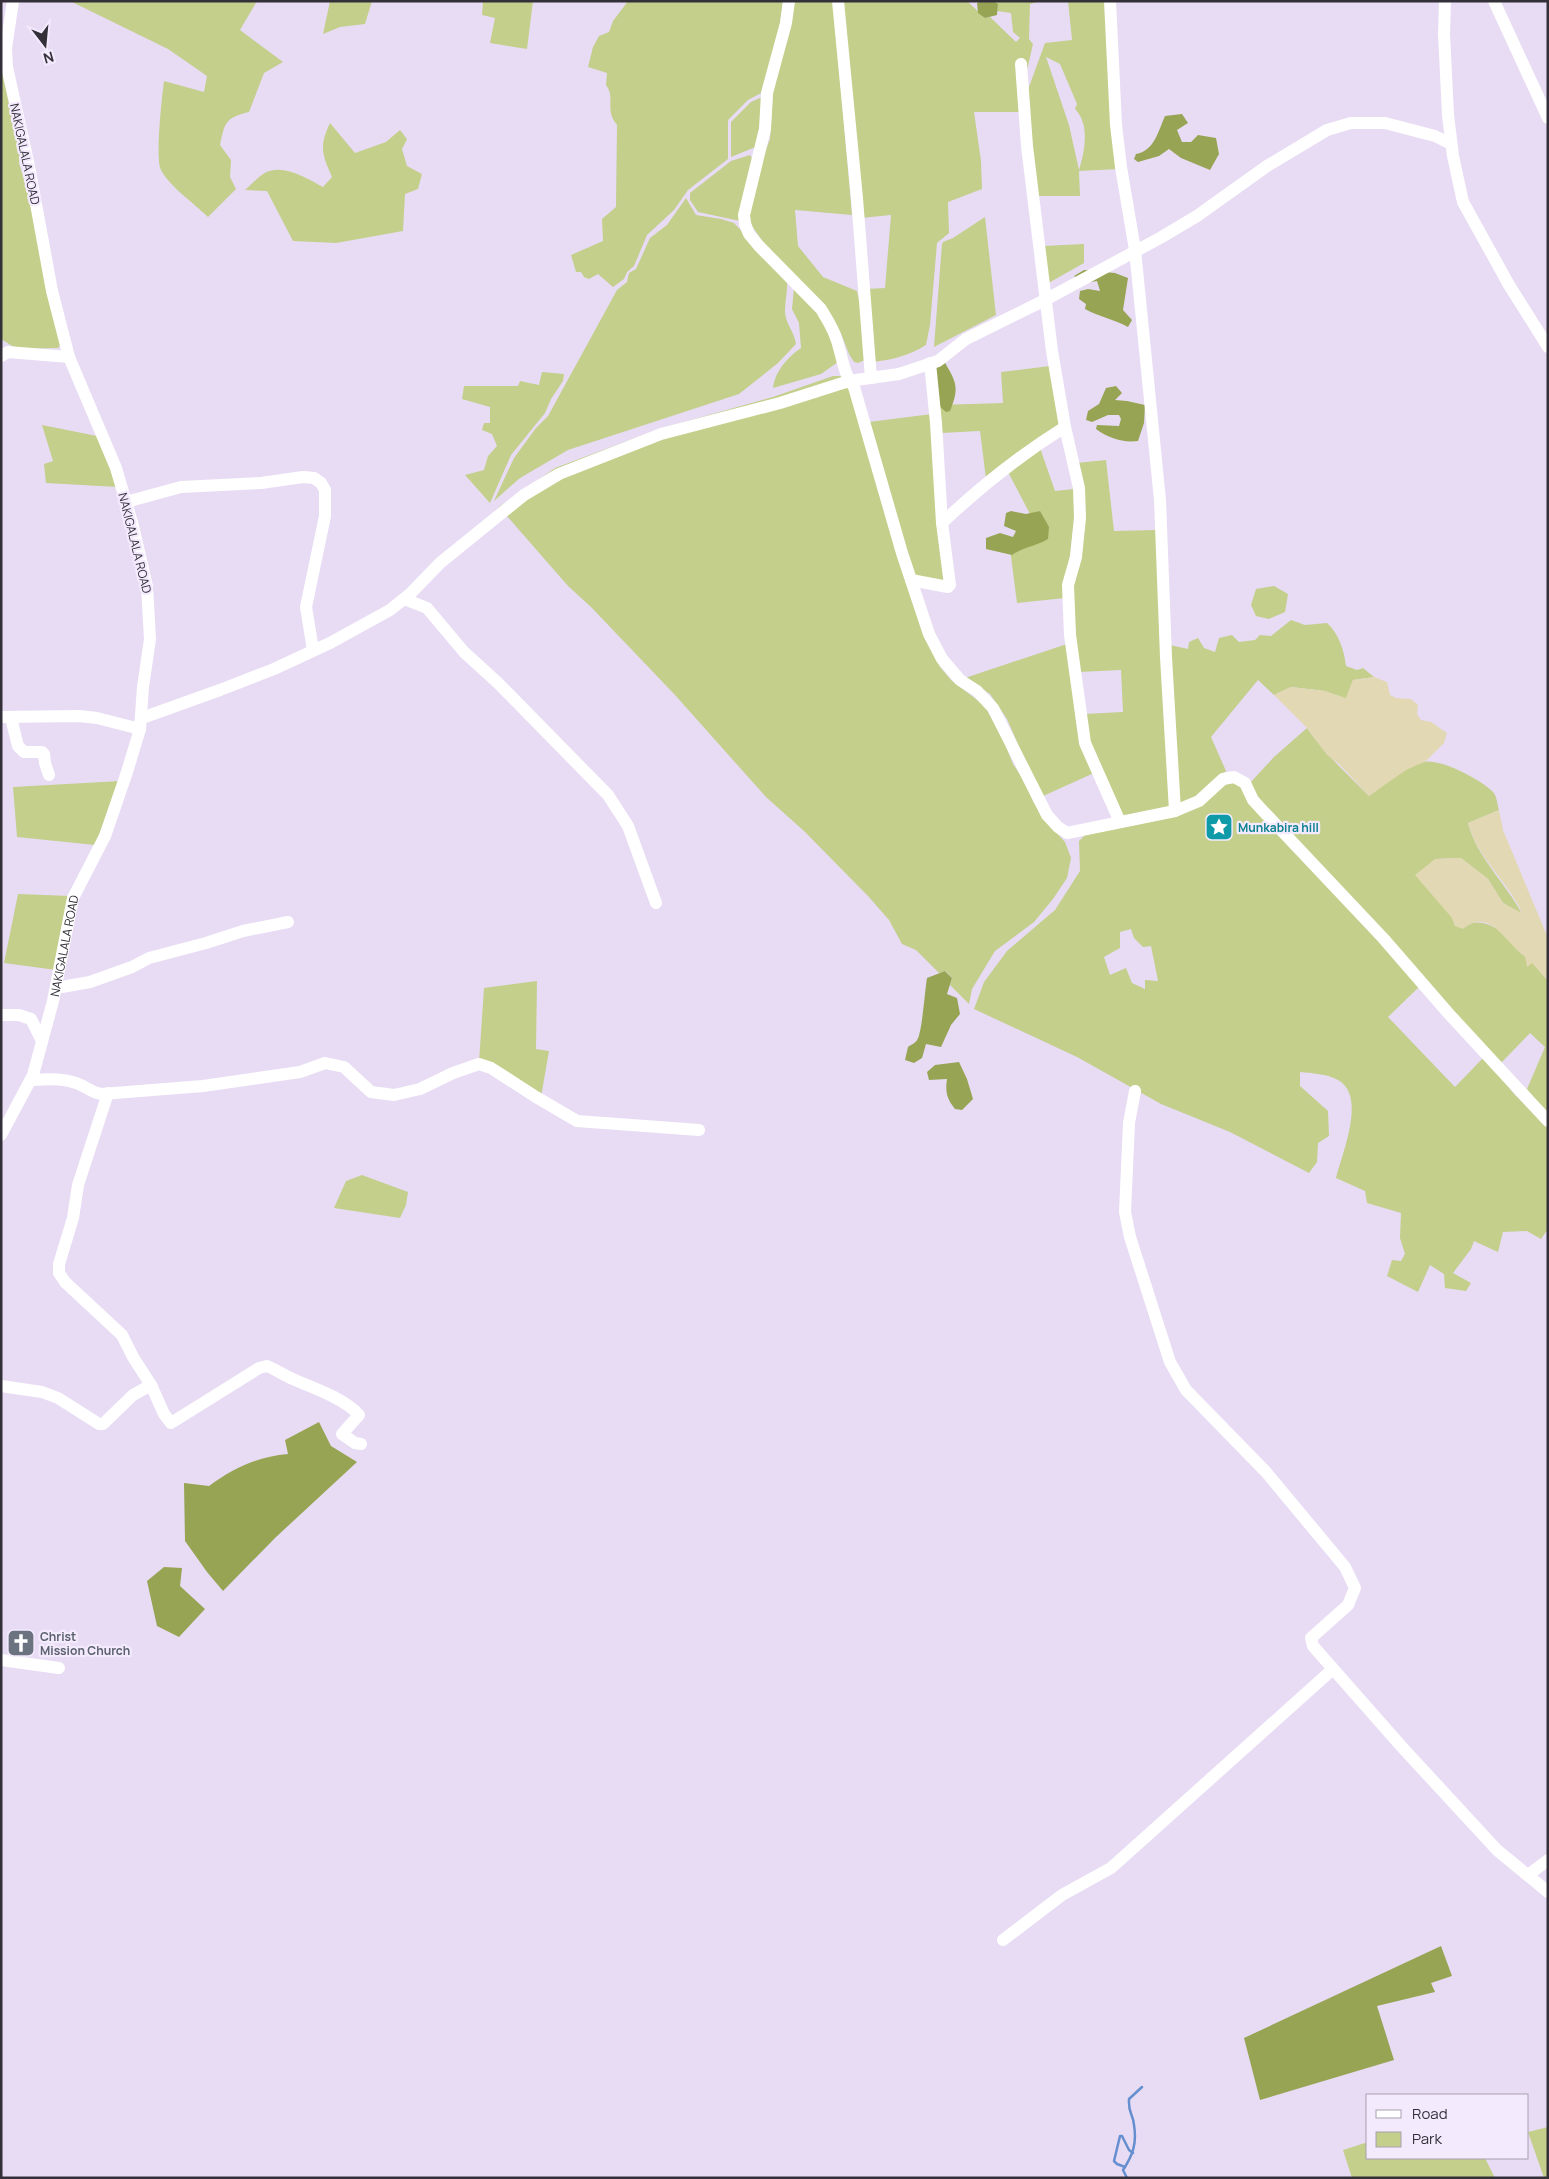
<svg xmlns="http://www.w3.org/2000/svg" width="1549" height="2179" viewBox="0 0 1549 2179" font-family="Manrope,sans-serif">
	<style>
		.green { fill: #c3cf8b; fill-rule: evenodd }
		.forest { fill: #97a453 }
		.sand { fill: #e2d8b3 }
		.lines { fill: none; stroke-linecap: round; stroke-linejoin: round }
		.stream { stroke: #668fcf; stroke-width: 2.5 }
		.minor { stroke: #fff; stroke-width: 12 }
		.labels { text-anchor: middle; dominant-baseline: central; stroke-width: 4.5; stroke-linejoin: round; paint-order: stroke }
		.street-label { font-size: 12px; fill: #343039; stroke: #f4eafe }
		.culture-label { font-size: 12px; font-weight: bold; fill: #0d838f; stroke: #f4eafe; text-anchor: start }
		.worship-label { font-size: 12px; font-weight: bold; fill: #5b616d; stroke: #f4eafe; text-anchor: start }
	</style>
	<rect width="100%" height="100%" fill="#e8dcf4"/>
	<g class="green">
		<path d="M 70,1 L 257,1 L 240,30 L 283,62 L 264,73 L 249,112 C 225,118 225,122 220,145 L 231,160 L 230,177 L 236,189 L 208,217 C 194,203 170,187 161,170 C 155,160 162,96 164,81 L 204,92 L 207,76 L 168,49 Z"/>
		<polygon points="330,1 372,1 365,24 340,27 323,34"/>
		<polygon points="483,1 533,1 527,49 490,43 495,18 482,15"/>
		<path d="M 628,1 L 783,1 L 778,38 L 763,92 L 748,100 L 728,120 L 728,159 L 688,190 L 674,210 L 647,235 L 634,266 L 627,272 L 624,279 L 613,287 L 598,274 L 589,279 L 584,277 L 581,272 L 576,272 L 571,255 L 603,241 L 602,219 L 616,207 L 617,125 C 604,110 616,98 606,85 L 607,73 L 588,67 L 593,47 L 599,36 L 609,32 L 613,21 Z"/>
		<polygon points="795,1 833,1 852,215 795,210 798,246 823,277 857,291 862,315 865,360 858,363 854,362 849,354 840,331 765,245 752,226 749,213 758,169 770,139 773,93"/>
		<path d="M 843,1 L 967,1 L 985,18 L 990,17 L 1016,42 L 1020,38 L 1013,32 L 1011,13 L 997,11 L 998,4 L 994,1 L 1041,1 L 1030,4 L 1029,39 L 1033,44 L 1025,79 L 1021,112 L 974,112 L 981,161 L 982,189 L 948,202 L 949,233 L 937,243 L 930,325 L 926,345 C 911,355 891,360 873,362 L 866,289 L 885,288 L 891,215 L 861,218 Z"/>
		<path d="M 1068,1 L 1106,1 L 1119,169 L 1079,171 L 1080,196 L 1037,196 L 1026,95 L 1045,43 L 1072,40 ZM 1046,57 L 1060,64 L 1077,104 L 1075,109 C 1090,124 1085,151 1079,170 L 1069,125 Z"/>
		<polygon points="1,54 20,153 19,163 34,213 61,344 58,348 17,349 1,339"/>
		<polygon points="762,97 758,146 731,157 731,122 751,102"/>
		<path d="M 330,123 L 355,153 L 386,142 L 400,130 L 407,139 L 402,149 L 407,166 L 422,174 L 418,189 L 405,194 L 403,231 L 336,243 L 293,241 L 267,191 L 245,190 C 251,185 257,178 263,174 C 281,162 307,178 323,187 L 332,177 C 322,155 319,146 330,123 Z"/>
		<polygon points="750,155 753,160 740,221 698,212 690,200 690,193 731,161"/>
		<path d="M 686,198 L 696,215 L 721,219 L 734,223 L 787,279 C 788,290 785,300 785,311 C 785,323 794,331 796,344 L 778,363 L 739,394 L 568,450 L 520,478 L 494,501 L 514,458 L 536,428 L 548,416 L 617,290 L 627,282 L 629,273 L 636,269 L 650,238 L 667,225 Z"/>
		<polygon points="985,217 996,315 934,347 942,244 943,242 953,238"/>
		<polygon points="1084,244 1084,263 1045,285 1043,246"/>
		<path d="M 794,288 L 825,321 L 838,362 L 821,374 L 773,388 C 775,371 788,357 801,348 L 799,323 L 792,309 Z"/>
		<polygon points="1050,366 1060,421 1059,427 986,479 980,431 941,433 938,405 1003,403 1001,372"/>
		<polygon points="542,372 564,374 563,381 551,399 545,413 511,455 490,503 465,475 484,470 488,456 497,446 492,434 482,430 484,423 490,423 490,407 462,399 464,386 518,386 520,381 539,385"/>
		<polygon points="833,376 843,376 849,385 940,667 951,680 985,706 1005,744 1013,764 1025,782 1033,801 1043,818 1065,842 1071,858 1067,878 1053,899 1034,922 995,951 972,989 969,1004 950,985 952,978 946,971 939,973 916,950 902,944 889,920 868,896 804,831 766,797 675,695 591,607 568,586 499,507 555,468 659,429 773,397"/>
		<polygon points="932,414 946,582 913,576 869,422"/>
		<polygon points="42,425 97,436 118,487 46,483 44,464 53,461"/>
		<polygon points="1040,448 1055,491 1074,489 1075,511 1065,598 1017,603 1010,549 1048,539 1040,511 1030,514 1008,472"/>
		<polygon points="1106,460 1114,531 1156,530 1172,808 1122,818 1089,738 1084,714 1123,712 1121,670 1079,672 1072,588 1076,463"/>
		<polygon points="1274,586 1288,594 1285,612 1269,619 1256,616 1251,605 1256,589"/>
		<path d="M 1291,620 L 1305,625 L 1327,623 C 1339,634 1344,650 1346,666 L 1357,670 L 1363,668 L 1374,677 L 1353,680 L 1346,699 L 1325,691 L 1291,687 L 1274,695 L 1258,680 L 1211,737 L 1226,771 L 1207,791 L 1178,807 L 1170,645 L 1188,649 L 1189,642 L 1198,638 L 1204,648 L 1215,652 L 1219,638 L 1232,635 L 1239,642 L 1255,640 L 1260,635 L 1271,636 Z"/>
		<polygon points="1067,644 1094,773 1041,797 1007,719 990,694 965,678"/>
		<path d="M 1307,728 C 1324,753 1347,774 1369,796 C 1386,784 1404,767 1424,762 C 1440,758 1482,780 1493,792 C 1497,796 1497,804 1499,810 L 1468,823 C 1477,858 1506,883 1522,914 L 1503,903 L 1488,879 L 1461,858 L 1435,859 L 1455,926 C 1479,920 1491,920 1509,940 C 1514,946 1518,952 1525,956 L 1528,966 L 1532,962 L 1548,981 L 1548,1117 L 1527,1089 L 1545,1047 L 1530,1033 L 1501,1063 L 1260,802 L 1250,783 L 1274,757 Z"/>
		<polygon points="120,781 95,845 17,837 13,787"/>
		<path d="M 1231,782 L 1240,785 L 1420,986 L 1388,1017 L 1455,1087 L 1484,1057 L 1515,1095 L 1548,1128 L 1548,1229 L 1541,1239 L 1527,1231 L 1503,1232 L 1498,1252 L 1474,1241 L 1471,1249 L 1453,1273 L 1471,1283 L 1466,1291 L 1445,1288 L 1444,1274 L 1430,1265 L 1418,1292 L 1387,1276 L 1392,1260 L 1401,1261 L 1405,1254 L 1400,1238 L 1401,1213 L 1367,1203 L 1365,1191 L 1336,1178 C 1342,1153 1367,1096 1338,1080 C 1327,1074 1312,1073 1300,1072 L 1300,1086 L 1328,1111 L 1329,1136 L 1318,1143 L 1317,1162 L 1309,1173 L 1230,1132 L 1161,1104 L 1077,1057 L 974,1009 L 984,982 L 1007,951 L 1055,910 L 1080,871 L 1079,841 L 1085,835 L 1149,822 ZM 1131,929 L 1134,938 L 1143,947 L 1151,946 L 1158,981 L 1145,980 L 1145,989 L 1132,983 L 1126,968 L 1110,975 L 1104,957 L 1120,948 L 1120,932 Z"/>
		<polygon points="18,894 71,896 56,970 4,963"/>
		<polygon points="537,981 536,1049 549,1051 541,1097 479,1062 484,988"/>
		<polygon points="362,1175 408,1192 406,1205 400,1218 334,1208 346,1181"/>
		<polygon points="1548,2127 1548,2178 1544,2178 1528,2132"/>
		<polygon points="1368,2142 1368,2158 1485,2158 1495,2178 1352,2178 1343,2150"/>
	</g>
	<g class="forest">
		<polygon points="981,1 994,1 998,4 997,15 985,18 978,13 977,3"/>
		<path d="M 1182,114 L 1188,123 L 1177,130 L 1182,142 L 1191,142 L 1198,135 L 1216,138 L 1219,154 L 1210,170 L 1181,158 L 1169,149 L 1159,156 L 1138,162 L 1134,159 L 1136,154 C 1154,151 1158,132 1165,116 Z"/>
		<path d="M 1084,270 L 1115,273 L 1128,278 L 1123,310 L 1132,320 L 1128,327 C 1114,319 1099,317 1085,309 L 1086,304 L 1079,299 L 1080,291 L 1088,289 L 1100,291 L 1097,281 L 1085,283 L 1074,276 Z"/>
		<path d="M 944,361 C 956,382 960,387 950,411 L 946,412 L 938,405 L 934,364 Z"/>
		<path d="M 1116,386 L 1122,393 L 1115,400 L 1127,401 L 1145,405 L 1144,423 L 1138,441 C 1123,443 1108,438 1096,429 L 1097,425 L 1119,426 L 1121,419 L 1119,415 L 1108,415 L 1092,422 L 1086,420 L 1088,411 L 1099,404 L 1106,388 Z"/>
		<path d="M 1011,511 L 1026,514 L 1040,511 L 1049,527 L 1048,539 C 1036,546 1024,547 1012,555 L 986,549 L 986,538 L 1000,533 L 1013,537 L 1016,531 L 1004,526 L 1006,513 Z"/>
		<path d="M 945,971 L 952,978 L 947,994 L 957,998 L 960,1014 L 951,1025 L 941,1047 L 926,1044 L 922,1058 L 914,1063 L 905,1060 L 908,1047 C 910,1045 916,1043 917,1040 C 922,1034 925,989 927,978 Z"/>
		<path d="M 959,1062 L 967,1079 L 973,1099 L 962,1110 L 955,1109 C 947,1099 945,1092 947,1079 L 929,1080 L 927,1072 L 935,1065 Z"/>
		<path d="M 319,1422 L 331,1446 L 357,1462 L 275,1538 L 223,1591 L 207,1572 L 185,1541 L 184,1483 L 209,1486 C 234,1468 256,1457 288,1454 L 285,1440 Z"/>
		<polygon points="164,1567 182,1568 180,1586 205,1609 179,1637 157,1626 147,1581"/>
		<polygon points="1441,1946 1452,1976 1431,1983 1435,1992 1377,2006 1394,2060 1260,2100 1244,2038"/>
	</g>
	<g class="sand">
		<polygon points="1374,677 1387,682 1390,695 1396,698 1411,699 1418,705 1417,714 1421,720 1431,722 1447,733 1444,743 1426,761 1406,770 1369,796 1339,764 1327,755 1307,728 1274,695 1291,687 1325,691 1346,698 1353,680"/>
		<path d="M 1499,810 L 1503,830 L 1548,938 L 1548,981 L 1532,963 L 1527,967 L 1525,956 C 1505,944 1491,906 1463,929 L 1455,926 L 1452,918 L 1415,875 L 1435,859 L 1461,858 L 1488,879 L 1503,903 L 1522,913 C 1508,881 1477,858 1468,823 Z"/>
	</g>
	<g class="lines">
		<g class="stream">
			<polyline points="1125,2167 1117,2164 1114,2161 1120,2136 1122,2136 1129,2150 1133,2153"/>
			<path d="M 1127,2178 L 1123,2170 C 1133,2155 1137,2143 1134,2125 C 1133,2113 1128,2114 1129,2099 L 1142,2087"/>
		</g>
		<g class="minor">
			<path d="M 789,1 L 786,23 L 767,93 L 765,129 L 744,215 L 745,224 L 749,234 L 759,246 L 821,309 C 827,319 833,328 836,338 C 842,354 843,374 854,387 L 902,553 L 929,634 L 942,659 L 960,680 L 977,691 L 993,708 L 1047,815 L 1058,827 L 1067,833 L 1175,811 L 1199,801 L 1223,779 L 1234,777 L 1245,783 L 1253,800 L 1264,812 L 1383,938 L 1449,1014 L 1548,1121"/>
			<polyline points="838,1 857,198 871,378"/>
			<polyline points="1110,1 1116,125 1121,167 1135,250 1160,500 1166,657 1175,811"/>
			<polyline points="1445,1 1444,34 1448,115 1453,156 1463,202 1509,285 1548,347"/>
			<polyline points="1494,1 1548,118"/>
			<polyline points="1021,64 1027,146 1052,351 1065,427 1079,488 1080,518 1076,557 1068,585 1070,635 1085,743 1120,822"/>
			<polyline points="1,356 8,352 69,357"/>
			<polyline points="126,502 181,487 261,483 303,477 314,478 321,483 325,490 325,516 306,607 313,650"/>
			<path d="M 942,523 C 980,487 1020,455 1065,427"/>
			<polyline points="911,580 948,587 950,585 942,523 936,423 930,363"/>
			<polyline points="404,599 427,608 464,652 498,683 608,795 628,826 656,903"/>
			<polyline points="1,717 79,716 97,718 140,729"/>
			<polyline points="11,718 18,746 24,752 42,752 44,754 45,763 49,775"/>
			<polyline points="142,718 220,690 274,669 330,643 390,610 410,594 440,563 524,495 559,474 661,434 780,403 849,381 899,374 938,361 966,339 1045,300 1160,238 1197,216 1267,166 1327,130 1351,123 1385,123 1435,136 1451,144"/>
			<polyline points="56,988 90,982 132,967 149,958 206,943 243,931 288,922"/>
			<polyline points="1,1015 19,1015 31,1019 42,1041"/>
			<path d="M 31,1080 C 46,1079 61,1078 76,1083 C 86,1086 91,1093 102,1094 L 203,1086 L 300,1072 L 325,1063 L 344,1067 L 371,1092 L 394,1095 L 420,1089 L 453,1073 L 479,1064 L 491,1068 L 536,1097 L 577,1121 L 699,1130"/>
			<polyline points="1135,1091 1129,1123 1125,1212 1130,1237 1170,1362 1186,1390 1266,1472 1345,1567 1355,1588 1348,1605 1311,1638 1313,1646 1401,1746 1497,1850 1548,1892"/>
			<polyline points="108,1093 78,1185 73,1218 59,1264 59,1273 65,1282 122,1335 133,1357 151,1385"/>
			<path id="s1" d="M 1,1135 L 33,1075 L 53,1001 L 73,898 L 105,836 L 127,772 L 140,729 L 143,687 L 150,639 L 147,586 L 133,526 L 116,468 L 69,357 L 52,291 L 29,166 L 7,67 L 6,48 L 13,1"/>
			<path d="M 1,1386 L 42,1392 L 58,1398 L 99,1424 L 103,1424 L 133,1395 L 151,1385 L 164,1414 L 171,1423 L 259,1368 L 267,1366 C 277,1370 285,1376 295,1380 C 314,1388 345,1399 359,1415 L 342,1434 L 355,1443 L 361,1444"/>
			<polyline points="1,1660 59,1668"/>
			<polyline points="1528,1875 1548,1860"/>
			<polyline points="1003,1940 1062,1895 1111,1868 1333,1669"/>
		</g>
	</g>
	<defs>
		<symbol id="sight-square" viewBox="-11 -11 22 22"><rect x="-9" y="-9" width="18" height="18" rx="4" fill="#0f9aa8" stroke="#f4eafe"/><path d="M0-6L1.8-2.2L6-1.7L2.9 1.2L3.7 5.4L0 3.3L-3.7 5.4L-2.9 1.2L-6-1.7L-1.8-2.2Z" fill="#fff"/></symbol>
		<symbol id="church-square" viewBox="-11 -11 22 22"><rect x="-9" y="-9" width="18" height="18" rx="4" fill="#6b7280" stroke="#f4eafe"/><path d="M-1.2-6h2.4v3.5h3.3v2.4h-3.3V6h-2.4V-.1h-3.3v-2.4h3.3Z" fill="#fff"/></symbol>
	</defs>
	<g fill-rule="evenodd">
		<use href="#sight-square" x="1203" y="811" width="32" height="32"/>
		<use href="#church-square" x="5" y="1627" width="32" height="32"/>
	</g>
	<g class="labels">
		<g class="street-label">
			<text transform="translate(25 154) rotate(78)">NAKIGALALA ROAD</text>
			<text transform="translate(135 543) rotate(76)">NAKIGALALA ROAD</text>
			<text stroke="none"><textPath href="#s1" startOffset="201">NAKIGALALA ROAD</textPath></text>
		</g>
		<g class="culture-label">
			<text x="1238" y="827">Munkabira hill</text>
		</g>
		<g class="worship-label">
			<text x="40" y="1636">Christ<tspan x="40" dy="14">Mission Church</tspan></text>
		</g>
	</g>
	<rect width="1549" height="2179" fill="none" stroke="#343039" stroke-width="5"/>
	<rect x="1366" y="2094" width="162" height="65" fill="#f4eafe" stroke="#a7a0af"/>
	<rect x="1376" y="2110" width="25" height="8" fill="#ffffff" stroke="#a7a0af"/>
	<text x="1412" y="2119" font-size="15" fill="#343039">Road</text>
	<rect x="1376" y="2132" width="25" height="15" fill="#c3cf8b" stroke="#a7a0af"/>
	<text x="1412" y="2144" font-size="15" fill="#343039">Park</text>
	<g transform="translate(45 45) rotate(164)" stroke="#f4eafe" stroke-width="4" paint-order="stroke">
	<path d="M0-4L9 19L0 12L-9 19Z" fill="#343039"/>
	<text y="-8" font-size="14" font-weight="bold" text-anchor="middle" fill="#343039">N</text>
	</g>
</svg>
